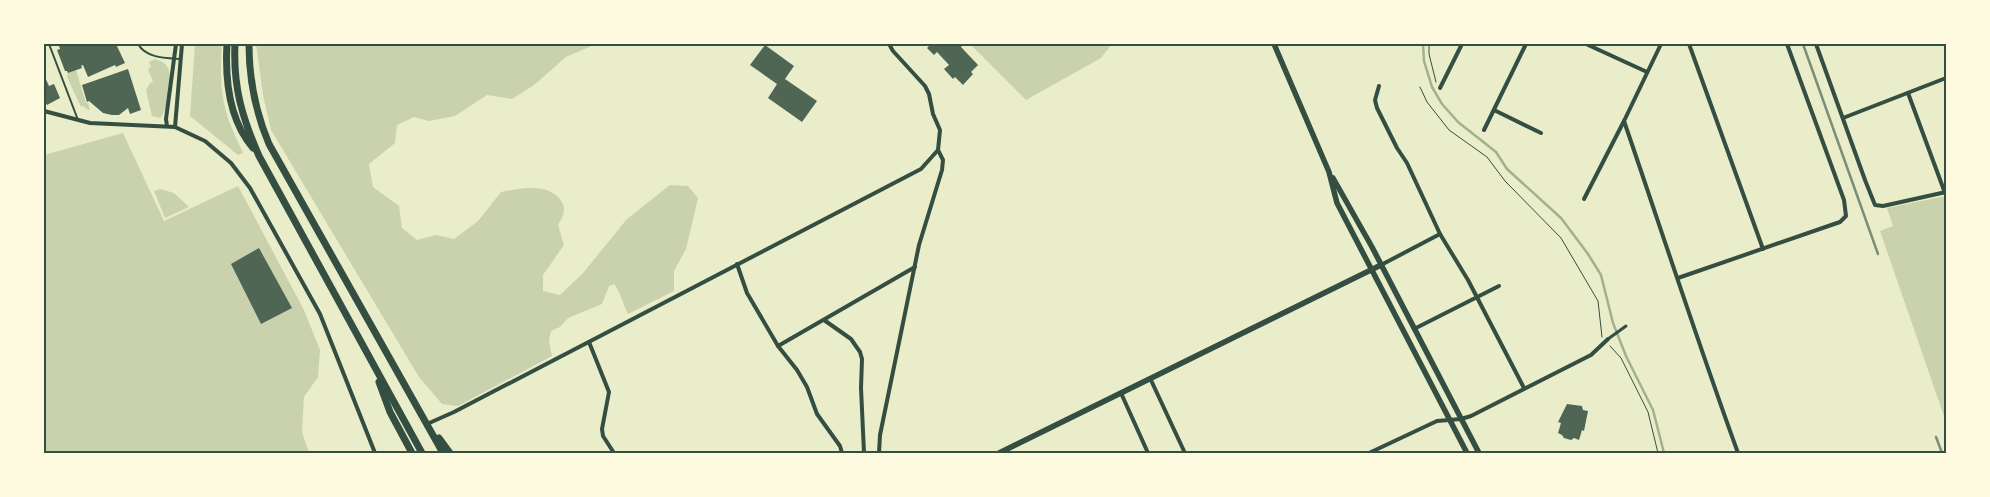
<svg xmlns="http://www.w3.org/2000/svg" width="1990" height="497" viewBox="0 0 1990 497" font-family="Jost,sans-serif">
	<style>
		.green { fill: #cad2ad }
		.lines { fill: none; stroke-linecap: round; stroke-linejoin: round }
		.stream { stroke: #a3b18a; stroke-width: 2.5 }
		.building { fill: #4f6655 }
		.path { stroke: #344e41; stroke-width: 1 }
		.service { stroke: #344e41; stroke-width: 2 }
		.pedestrian { stroke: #344e41; stroke-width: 3 }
		.minor { stroke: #344e41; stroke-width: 4 }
		.secondary { stroke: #344e41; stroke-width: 5.5 }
		.motorway { stroke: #344e41; stroke-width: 7 }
		.rail { stroke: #7c8e77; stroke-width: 2.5 }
		.neatline { fill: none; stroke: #344e41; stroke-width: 2 }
	</style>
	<rect width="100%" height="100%" fill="#e9edc9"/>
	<g class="green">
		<path d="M 195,44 L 222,44 C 220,69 220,97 229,121 C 233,132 238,142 243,153 L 238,155 L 190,116 Z"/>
		<path d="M 256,44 L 596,44 L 566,57 L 534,85 L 512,99 L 487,95 L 455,116 L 429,121 L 414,117 L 397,125 L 395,143 L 369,164 L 373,187 L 399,206 L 402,228 L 417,240 L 436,235 L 454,239 L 478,221 L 501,192 C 520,189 543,183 558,197 C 568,207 564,215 558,225 L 564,245 L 543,275 L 543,291 L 560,295 L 583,273 L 627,219 L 670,185 L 688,186 L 698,198 L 686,249 L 674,271 L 674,291 L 628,314 C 623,305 620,290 614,284 L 609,286 L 602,304 L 568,318 L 560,327 L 551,331 L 549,341 L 552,356 L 458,406 L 442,404 L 419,377 L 271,130 L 263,95 Z"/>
		<polygon points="970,44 1112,44 1101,58 1026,100"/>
		<path d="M 155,59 C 160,61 165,62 168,68 C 173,77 168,110 160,118 L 152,116 L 146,90 L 150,83 L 153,82 L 148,69 L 151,67 L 149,62 Z"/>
		<polygon points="76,70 86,103 88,103 90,110 88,110 83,106 81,107 67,77 68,73"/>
		<polygon points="123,133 164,221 238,186 304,310 320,350 318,377 304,397 302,432 309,453 44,453 44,155"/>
		<polygon points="160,189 174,193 189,207 165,218 154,191"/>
		<polygon points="1946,196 1946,422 1880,231 1893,226 1887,208"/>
	</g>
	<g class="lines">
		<polyline class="stream" points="1423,44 1424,61 1432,87 1442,104 1458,122 1496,152 1507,169 1561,218 1588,254 1601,275 1613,323 1626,356 1653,410 1664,453"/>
	</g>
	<g class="building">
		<polygon points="65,44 116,44 125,63 116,67 115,65 88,77 83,65 81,66 82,68 68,73 67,71 65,71 57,50 60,49 59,46"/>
		<polygon points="931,44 963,44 961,47 978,65 971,72 973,74 963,85 955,77 953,79 944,69 949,65 937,52 934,55 927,48"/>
		<polygon points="765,45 794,66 785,79 817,101 802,122 768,98 777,84 750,65"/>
		<polygon points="128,69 141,110 130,114 128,108 119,115 112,115 103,113 89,101 87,102 82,85"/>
		<polygon points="44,75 49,86 54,84 60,98 47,105 44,101"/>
		<polygon points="259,248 292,308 261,324 231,264"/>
		<polygon points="1567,404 1582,406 1583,410 1588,411 1584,431 1582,430 1579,440 1574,438 1571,440 1564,438 1562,435 1558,433 1561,423 1558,422"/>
	</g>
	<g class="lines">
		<g class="path">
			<polyline points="1429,44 1429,54 1436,82"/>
			<polyline points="1420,87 1427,102 1449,130 1487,157 1505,181 1561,238 1598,301 1602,337"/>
			<polyline points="1610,346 1621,358 1648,412 1658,453"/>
		</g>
		<g class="service">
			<polyline points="49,44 78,120"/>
			<path d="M 138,44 C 146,58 165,58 180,59"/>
		</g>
		<polyline class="pedestrian" points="1608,339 1626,326"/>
		<g class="minor">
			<polyline points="1586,44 1647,72"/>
			<polyline points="1689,44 1763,249"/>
			<polyline points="1816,44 1865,180 1875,205 1883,206 1946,192"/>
			<polyline points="1379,86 1375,100 1377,108 1397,148 1407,163 1440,234 1468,280 1524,388"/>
			<polyline points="1440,88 1462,44"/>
			<polyline points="1908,93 1945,193"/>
			<polyline points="1494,110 1541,133"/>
			<polyline points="44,111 90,123 175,127 205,141 231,163 250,188 320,314 375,453"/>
			<polyline points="1843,118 1946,78"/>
			<path d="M 1624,121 C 1662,232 1698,343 1738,453"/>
			<polyline points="167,126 166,119 176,44"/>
			<polyline points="175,127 182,44"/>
			<polyline points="1484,130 1526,44"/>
			<polyline points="1584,199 1624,121 1661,44"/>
			<polyline points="737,264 747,293 778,346 797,370 807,387 817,414 840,446 842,453"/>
			<polyline points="1381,265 1440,234"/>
			<polyline points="1678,278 1840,222 1846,216 1844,200 1787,44"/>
			<polyline points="824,320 851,339 860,352 862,359 861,388 864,453"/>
			<polyline points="1414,329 1499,286"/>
			<polyline points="589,342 609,392 602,429 603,436 614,453"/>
			<polyline points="778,346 915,267"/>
			<polyline points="1150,378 1184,451"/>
			<polyline points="1121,393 1148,453"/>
			<polyline points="427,424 454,412 921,169 938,150 940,130 933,114 929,94 925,86 893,51 889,44"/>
			<polyline points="879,453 880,435 919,245 942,170 943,160 938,150"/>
			<polyline points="1369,453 1437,421 1461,419 1471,416 1591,355 1608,339"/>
		</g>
		<g class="secondary">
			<polyline points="1274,44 1329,172 1337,203 1467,453"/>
			<polyline points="1333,178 1372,247 1479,453"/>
			<polyline points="999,453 1381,265"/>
		</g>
		<g class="motorway">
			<path d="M 227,44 C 225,79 229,120 253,148"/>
			<path d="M 235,44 C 233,87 242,117 259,156 L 422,453"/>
			<path d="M 249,44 C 249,79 255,111 269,144 L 443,453"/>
			<polyline points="379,382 390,412 412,453"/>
			<polyline points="439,438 450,453"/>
		</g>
		<g class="rail">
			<polyline points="1803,44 1878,254"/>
			<polyline points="1936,437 1942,453"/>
		</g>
	</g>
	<rect width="1990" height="497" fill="none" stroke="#fefae0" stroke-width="90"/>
	<rect x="45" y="45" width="1900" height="407" class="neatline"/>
</svg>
